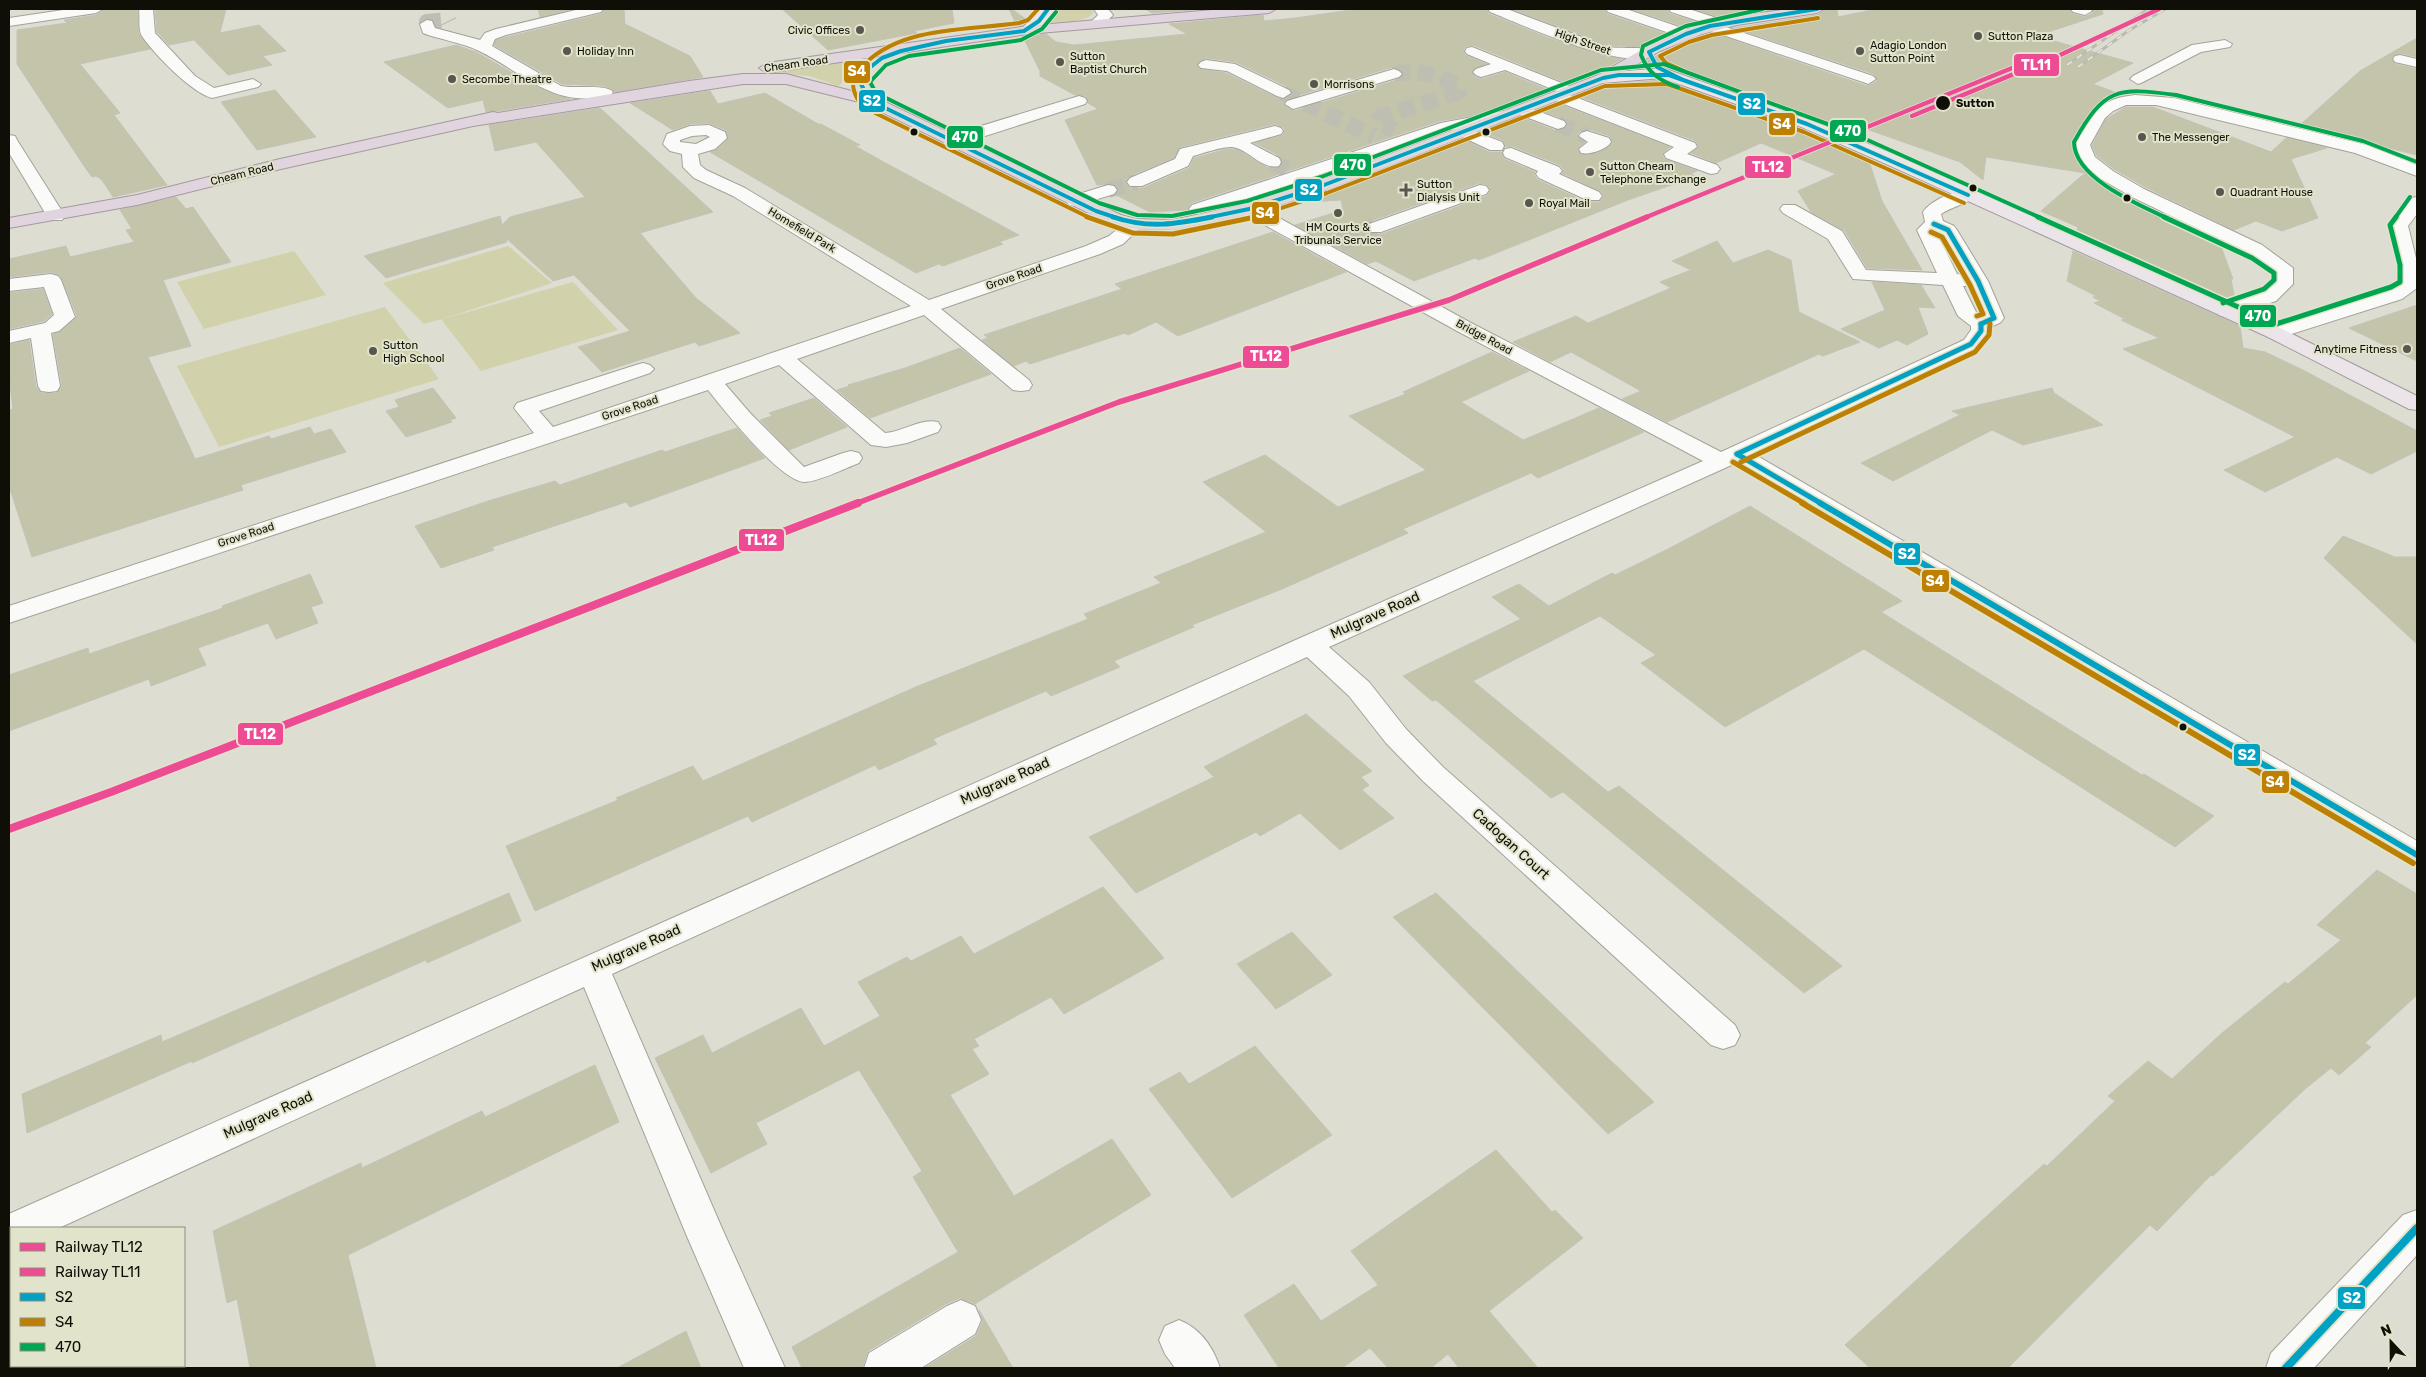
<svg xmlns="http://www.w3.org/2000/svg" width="2426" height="1377" viewBox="0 0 2426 1377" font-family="Rubik,sans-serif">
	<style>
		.green { fill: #d1d1ac }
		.building { fill: #c4c4aa; stroke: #c3c3b9; fill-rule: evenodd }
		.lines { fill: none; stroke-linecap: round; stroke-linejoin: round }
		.minor-tunnel-far1 { stroke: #bebeb3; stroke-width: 16; stroke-dasharray: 16 8; stroke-linecap: butt }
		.minor-tunnel { stroke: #bebeb3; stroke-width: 21; stroke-dasharray: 21 11; stroke-linecap: butt }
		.minor-casing { stroke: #a3a39a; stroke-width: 2 }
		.major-casing { stroke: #a599a0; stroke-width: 2 }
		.highway-casing { stroke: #a599a0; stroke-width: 2 }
		.minor { fill: #fafaf8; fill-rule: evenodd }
		.major { fill: #ebe4e9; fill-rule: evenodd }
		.highway { fill: #e0d4de; fill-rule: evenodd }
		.rail-casing { stroke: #babab7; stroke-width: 3 }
		.rail { stroke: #e2e3cb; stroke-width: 2; stroke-dasharray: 6; stroke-linecap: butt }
		.bus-1-far3-casing { stroke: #e2e3cb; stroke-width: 5.5 }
		.bus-1-far2-casing { stroke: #e2e3cb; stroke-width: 8 }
		.bus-1-far1-casing { stroke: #e2e3cb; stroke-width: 10 }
		.bus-1-casing { stroke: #e2e3cb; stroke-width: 12 }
		.bus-2-far2-casing { stroke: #e2e3cb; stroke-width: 5.5 }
		.bus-2-far1-casing { stroke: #e2e3cb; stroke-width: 8 }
		.bus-2-casing { stroke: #e2e3cb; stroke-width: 10 }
		.bus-3-far1-casing { stroke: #e2e3cb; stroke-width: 5.5 }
		.bus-3-casing { stroke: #e2e3cb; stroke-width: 8 }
		.bus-1-far3 { stroke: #01a1c4; stroke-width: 4 }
		.bus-1-far2 { stroke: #01a1c4; stroke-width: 5 }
		.bus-1-far1 { stroke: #01a1c4; stroke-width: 6 }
		.bus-1 { stroke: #01a1c4; stroke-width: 8 }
		.bus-2-far2 { stroke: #bd8002; stroke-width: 4 }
		.bus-2-far1 { stroke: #bd8002; stroke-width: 5 }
		.bus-2 { stroke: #bd8002; stroke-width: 6 }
		.bus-3-far1 { stroke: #00a651; stroke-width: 4 }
		.bus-3 { stroke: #00a651; stroke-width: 5 }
		.rail-1-far2-casing { stroke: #e2e3cb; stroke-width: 6 }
		.rail-1-far1-casing { stroke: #e2e3cb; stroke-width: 9 }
		.rail-1-casing { stroke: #e2e3cb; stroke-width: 11 }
		.rail-2-casing { stroke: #e2e3cb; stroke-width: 6 }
		.rail-1-far2 { stroke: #ee4b95; stroke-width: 4.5 }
		.rail-1-far1 { stroke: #ee4b95; stroke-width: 5.5 }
		.rail-1 { stroke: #ee4b95; stroke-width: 8 }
		.rail-2 { stroke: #ee4b95; stroke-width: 4.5 }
		.poi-dot { fill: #57574e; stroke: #e2e3cb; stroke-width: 2 }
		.stop-dot { fill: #0f0f07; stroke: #e2e3cb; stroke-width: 2 }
		.labels { text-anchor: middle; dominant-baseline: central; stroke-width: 4; stroke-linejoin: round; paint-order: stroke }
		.far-poi-label { font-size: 11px; fill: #0f0f07; stroke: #e2e3cb; text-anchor: start }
		.far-street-label { font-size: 11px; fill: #0f0f07; stroke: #e2e3cb }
		.far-stop-label { font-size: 11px; font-weight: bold; fill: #0f0f07; stroke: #e2e3cb; text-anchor: start }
		.street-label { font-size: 14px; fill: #0f0f07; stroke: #e2e3cb }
		.line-badge { stroke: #e2e3cb; stroke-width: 2 }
		.badge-label { font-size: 14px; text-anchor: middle; font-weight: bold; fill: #fff }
	</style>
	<rect width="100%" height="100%" fill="#ddddd1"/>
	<g class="green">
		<path d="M 1056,9 L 1090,9 L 1094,12 C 1086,23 1059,23 1046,22 L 1054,15 Z"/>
		<polygon points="844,60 857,62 846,71 841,84 838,86 810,76 765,73"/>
		<polygon points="508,246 552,283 443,319 573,282 618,330 481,371 441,319 424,324 383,283"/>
		<polygon points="294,251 326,295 204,329 177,282"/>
		<polygon points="385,307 439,379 219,447 177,366"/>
	</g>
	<g class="building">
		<polygon points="105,9 137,9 139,34 150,49 80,64 120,113 114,115 167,185 113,197 102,180 96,176 92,177 84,166 17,64 17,30 67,23 64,20 96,15"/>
		<polygon points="155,9 226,9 220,33 259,25 286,51 263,56 272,65 228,75 194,40 169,45 157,32"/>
		<polygon points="538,9 573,9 540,17"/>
		<polygon points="605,9 624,9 625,24 690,56 703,77 615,92 604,86 562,84 494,45 496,40 507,37 601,14"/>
		<polygon points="782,9 952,9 954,23 914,31 917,33 828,50"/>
		<polygon points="1009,9 1012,9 1027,20 1022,25 1017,26"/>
		<polygon points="1145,9 1205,9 1152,13"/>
		<path d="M 1358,9 L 1486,9 L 1489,14 L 1549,38 L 1602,55 L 1622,59 L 1597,73 L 1569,84 L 1473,45 L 1467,46 L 1463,50 L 1465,55 L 1486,64 L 1472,71 L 1475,77 L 1482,79 L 1505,72 L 1551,91 L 1501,110 L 1440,121 L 1191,203 L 1187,210 L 1150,212 L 1116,195 L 1119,190 L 1114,184 L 1097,185 L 1065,120 L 1098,109 L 1088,103 L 1086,96 L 1075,95 L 1040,76 L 1040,71 L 1023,37 L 1046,34 L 1056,42 L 1074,45 L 1187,34 L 1169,24 L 1263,15 L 1264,21 L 1295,18 ZM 1206,58 L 1236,62 L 1290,88 L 1293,93 L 1282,100 L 1226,73 L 1200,69 L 1197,64 ZM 1393,67 L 1403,73 L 1400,79 L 1294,111 L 1283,104 L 1286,99 ZM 1275,124 L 1283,127 L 1285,130 L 1283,135 L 1255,143 L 1280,156 L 1283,163 L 1279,168 L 1266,167 L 1238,150 L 1227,149 L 1194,158 L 1189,168 L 1143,188 L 1130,188 L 1126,183 L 1129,176 L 1174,158 L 1180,147 Z"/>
		<polygon points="1512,9 1604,9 1607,14 1669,35 1644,47 1608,45"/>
		<polygon points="1631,9 1667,9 1670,14 1700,23 1686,27"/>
		<polygon points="1694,9 1778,9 1722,18"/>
		<polygon points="1826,9 1837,9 1838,17 1876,9 2069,9 2073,14 2085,17 2093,13 2092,9 2102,9 2103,14 2036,36 2133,63 2093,84 2122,95 2103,103 2084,124 2072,144 2080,164 2100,180 2131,199 2219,241 2233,279 2231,279 2235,300 2227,302 2076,234 2078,227 2041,211 2085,173 1986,157 1983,180 1960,162 1858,126 1862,139 1814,119 1664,66 1633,69 1661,53 1712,33 1867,86 1877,81 1874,74 1734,28 1817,15"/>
		<polygon points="2417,38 2417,57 2400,53 2391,58 2395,64 2417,69 2417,155 2299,126 2360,71"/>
		<polygon points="456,45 476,52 539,88 570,99 498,111 486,112 483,100 448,108 384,62"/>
		<polygon points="1662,80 1800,129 1868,158 1882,201 1922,270 1867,268 1844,230 1811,212 1798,191 1836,174 1761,143 1716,163 1691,153 1699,147 1696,141 1576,95 1603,85"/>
		<polygon points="275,90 316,137 257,150 221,102"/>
		<polygon points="710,91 718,104 765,93 818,124 821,124 860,145 855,146 882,161 1019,235 999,242 1003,244 943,266 939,264 916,273 710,152 716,150 728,139 726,130 709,123 690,124 673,130 630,103"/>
		<path d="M 1556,103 L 1670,147 L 1662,154 L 1664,159 L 1697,171 L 1690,174 L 1697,176 L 1628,200 L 1479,260 L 1475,258 L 1414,281 L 1376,261 L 1367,264 L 1295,225 L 1343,210 L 1341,200 L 1291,203 L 1331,191 L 1463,139 L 1489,152 L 1501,152 L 1504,159 L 1535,172 L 1534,175 L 1538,180 L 1586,202 L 1599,202 L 1604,196 L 1600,191 L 1562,173 L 1564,170 L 1560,165 L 1512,146 L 1506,147 L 1503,140 L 1482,132 L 1520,117 L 1557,131 L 1565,129 L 1568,125 L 1565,119 L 1539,110 ZM 1588,129 L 1610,136 L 1612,143 L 1598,153 L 1581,155 L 1577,149 L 1585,142 L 1577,135 L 1580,131 ZM 1479,183 L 1486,184 L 1490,189 L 1487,196 L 1382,234 L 1369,234 L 1364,229 L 1368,222 Z"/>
		<polygon points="2126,107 2153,107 2271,152 2286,138 2327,148 2291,159 2318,218 2282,231 2256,221 2234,230 2145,187 2114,169 2097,156 2092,145 2106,119"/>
		<polygon points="600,108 713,212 640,233 696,298 740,333 699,346 695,342 602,372 578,347 630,331 574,275 553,281 506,238 507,242 386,278 364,256 500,216 502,225 510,217 585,197 536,142 495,151 489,125"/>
		<polygon points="176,197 186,209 193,207 231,262 163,280 191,346 148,357 195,459 269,436 271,439 310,427 314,434 331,429 346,452 241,485 243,490 32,557 9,486 9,410 13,409 9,379 9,345 29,340 36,387 41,393 57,393 62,386 53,334 60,332 77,316 60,275 51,272 9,277 9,259 66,246 70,257 134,242 126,230 132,229 120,210"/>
		<polygon points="1273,232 1346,272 1178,336 1156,322 1128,335 1125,333 1030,364 1026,361 1014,366 982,340 988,338 984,335 1122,289 1115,284"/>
		<polygon points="1717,241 1733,263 1768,250 1791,260 1799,312 1860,342 1823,356 1819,354 1667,422 1622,399 1641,391 1571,352 1550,362 1513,342 1576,316 1588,323 1671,288 1660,282 1691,270 1672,261"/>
		<polygon points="2073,251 2240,326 2243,348 2265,352 2303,370 2417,431 2417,451 2371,474 2337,457 2265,492 2224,470 2295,437 2123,349 2159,338 2121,320 2125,319 2094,303 2100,301 2093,297 2096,296 2067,281"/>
		<polygon points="1872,282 1921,285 1935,308 1918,307 1928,334 1907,345 1897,340 1879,348 1841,329 1885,310"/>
		<polygon points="43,289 52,314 44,321 9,329 9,293"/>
		<polygon points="2417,305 2417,361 2349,328"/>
		<polygon points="960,348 991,374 870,418 837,390 849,386 848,385 905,368"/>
		<polygon points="1492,352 1529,371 1461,402 1523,440 1599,408 1644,432 1538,478 1531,473 1403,529 1408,533 1282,589 1192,625 1194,627 1114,661 1120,667 1051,696 1046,691 933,739 937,744 879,770 875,765 752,822 748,816 535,911 506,846 618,800 616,798 693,766 703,781 918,686 1088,619 1084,614 1161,583 1154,577 1266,532 1203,482 1265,455 1338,507 1426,470 1349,416 1406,394 1403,392"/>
		<polygon points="433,388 456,418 450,420 452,422 406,437 386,411 399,407 395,400"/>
		<polygon points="2052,388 2054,393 2103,425 2023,445 1992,430 1893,481 1861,463 1960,415 1952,411"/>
		<polygon points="814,398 847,427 789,450 760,420 772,416 769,413"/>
		<polygon points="737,428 765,458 630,507 626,502 492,547 494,550 441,568 415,526 488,501 555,481 560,485 662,450 665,452"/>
		<polygon points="1750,506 1902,601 1881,612 2142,775 2144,774 2214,816 2175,847 1864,649 1725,727 1641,663 1656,655 1600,616 1473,681 1608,792 1619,786 1842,966 1804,993 1563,792 1551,798 1436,700 1432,701 1403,676 1521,619 1492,597 1519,584 1549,606 1612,573 1615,575 1666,550"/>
		<polygon points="2343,536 2395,557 2417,557 2417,644 2324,558"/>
		<polygon points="310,574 323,603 311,607 318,623 276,639 268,623 198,648 206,665 151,686 149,679 9,731 9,675 88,648 89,654 223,608 222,606"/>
		<polygon points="1306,714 1372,771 1361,777 1369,785 1362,790 1394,818 1340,850 1300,813 1260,836 1256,832 1136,893 1089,837 1214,777 1204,767"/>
		<polygon points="2377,870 2417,894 2417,995 2365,1043 2371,1047 2339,1075 2331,1068 2305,1089 2213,1176 2211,1175 2157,1231 2150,1225 2008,1368 1870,1368 1845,1345 2044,1164 2047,1166 2115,1101 2108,1096 2148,1061 2172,1079 2222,1033 2285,982 2288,984 2341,940 2317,925"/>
		<polygon points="1103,887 1164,958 1064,1014 1051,997 974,1039 979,1046 972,1049 989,1074 950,1095 1014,1196 1112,1139 1151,1195 975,1304 960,1298 946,1304 868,1351 862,1368 802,1368 792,1347 958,1252 913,1177 922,1171 859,1070 756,1123 767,1144 711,1173 655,1058 703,1035 712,1053 801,1008 824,1046 880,1016 858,982 907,957 911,961 961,936 974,954"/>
		<polygon points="509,893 521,921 427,963 426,960 192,1063 192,1061 27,1133 22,1094 161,1035 162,1042"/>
		<polygon points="1436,893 1654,1102 1608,1134 1393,917"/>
		<polygon points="1292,932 1332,975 1276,1009 1237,964"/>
		<polygon points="1255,1046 1332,1135 1232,1198 1149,1089 1180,1072 1189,1084"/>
		<polygon points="595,1065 619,1122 348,1255 376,1368 250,1368 237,1299 227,1303 213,1231 361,1163 362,1168 482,1111 485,1117"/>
		<polygon points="1496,1150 1552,1212 1555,1210 1583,1238 1489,1311 1538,1368 1459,1368 1448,1354 1431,1368 1388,1368 1370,1348 1342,1368 1279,1368 1244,1315 1294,1284 1321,1321 1378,1285 1351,1251"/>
		<polygon points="979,1310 1013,1368 924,1368 976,1336 983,1321"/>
		<polygon points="686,1331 701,1368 617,1368"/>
	</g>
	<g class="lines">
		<g class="minor-tunnel-far1">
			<polyline points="427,24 427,22 448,20 449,22"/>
			<path d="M 1394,74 C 1418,69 1436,75 1458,85 L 1459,92 L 1380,117 L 1378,122 L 1394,130"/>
			<polyline points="1283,93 1374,136"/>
			<polyline points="1558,124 1587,136"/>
			<polyline points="1273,162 1287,169"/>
			<polyline points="1108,190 1136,182"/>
		</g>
		<polyline class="minor-tunnel" points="1339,241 1375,228"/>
		<defs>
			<g id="minor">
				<polygon points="70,9 103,9 96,13 9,26 9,18"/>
				<path d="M 139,9 L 153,9 L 155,33 L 195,76 L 214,88 L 253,79 L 261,84 L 258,87 L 212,98 C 192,93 153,53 142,36 C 138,30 140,17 139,9 Z"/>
				<path d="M 580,9 L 603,9 L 601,12 L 506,35 L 495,39 L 492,46 L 561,86 C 573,89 607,84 613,92 L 611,95 C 552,110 524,72 477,50 C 460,42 441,40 423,33 L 420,24 L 427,20 L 432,21 L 435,28 L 480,40 L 485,33 L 496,29 Z"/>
				<polygon points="1094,9 1108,9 1113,15 1103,25 1093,25 1091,22 1098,15"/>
				<path d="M 1488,9 L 1507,9 L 1608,47 C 1619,49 1652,46 1656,52 C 1638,78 1516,22 1490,12 Z"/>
				<polygon points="1606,9 1626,9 1691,31 1693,34 1686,38 1681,37 1608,12"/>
				<polygon points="1669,9 1689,9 1726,21 1728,24 1726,27 1873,76 1876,79 1868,84 1863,82 1705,29 1703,26 1705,23 1671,12"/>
				<polygon points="2071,9 2090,9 2092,11 2085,15 2073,12"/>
				<polygon points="2225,40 2232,44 2230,47 2201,52 2143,82 2138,84 2130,79 2133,76 2192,45"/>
				<polygon points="1472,47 1574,88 1577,91 1570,95 1695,143 1697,147 1687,154 1717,165 1720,169 1717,173 1711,174 1666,158 1664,154 1674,147 1551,99 1549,96 1557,91 1505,70 1481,77 1476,75 1473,72 1476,69 1491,64 1467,54 1465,51 1467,48"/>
				<polygon points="2400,55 2417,59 2417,67 2395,62 2393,59 2395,56"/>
				<polygon points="1206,60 1235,64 1289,90 1291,93 1283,98 1277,96 1227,71 1201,68 1198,65 1201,62"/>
				<polygon points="1394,69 1399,71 1402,74 1399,77 1293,109 1285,104 1287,101"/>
				<path d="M 2135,95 L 2174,98 L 2367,145 L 2417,165 L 2417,176 L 2355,153 L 2156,105 L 2126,105 L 2113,111 L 2105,118 L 2090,145 L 2095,157 L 2113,171 L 2144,189 L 2262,245 L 2293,268 L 2293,284 L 2276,301 L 2226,317 L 2219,315 L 2216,311 L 2219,307 L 2262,293 L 2273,282 L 2273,270 L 2248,253 L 2132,197 L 2101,179 L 2082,163 L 2074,145 C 2092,114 2097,99 2135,95 Z"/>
				<polygon points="1079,96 1085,98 1087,101 1085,104 957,145 945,145 943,141 945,137"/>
				<polygon points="1521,105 1564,121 1566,124 1564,127 1558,129 1515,113 1513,110 1515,107"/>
				<path d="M 1504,111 L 1510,113 L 1512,116 L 1510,119 L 1466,128 L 1502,142 L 1504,146 L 1502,150 L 1490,150 L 1458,135 L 1456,132 L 1458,129 L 1450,130 L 1263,194 L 1259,207 L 1473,324 L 1721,452 L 1964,340 L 1971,330 L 1971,326 L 1958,316 L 1943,285 L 1853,279 L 1828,239 L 1783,213 L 1780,209 L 1783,205 L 1795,205 L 1842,231 L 1866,270 L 1937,273 L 1917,230 L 1925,222 L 1923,212 C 1932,199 1959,188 1974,191 L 1977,195 C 1972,202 1951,207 1941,214 L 1943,221 L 1954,226 L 1957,230 L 1988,281 L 2004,318 L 2001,322 L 1991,327 L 1991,331 L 1978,348 L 1754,454 L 2417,841 L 2417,866 L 2406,863 L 1736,463 L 1329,647 L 1369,682 L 1406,729 L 1443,767 L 1735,1025 L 1740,1035 L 1735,1045 L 1723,1049 L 1711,1045 L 1423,781 L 1386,743 L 1349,696 L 1307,657 L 612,974 L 721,1226 L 785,1368 L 744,1368 L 686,1234 L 584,987 L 59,1228 L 11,1228 L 11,1243 L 9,1242 L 9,1214 L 1300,638 L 1703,461 L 1459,332 L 1243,213 L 1240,209 L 1243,201 L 1198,214 L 1192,213 L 1189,209 L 1192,205 L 1441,123 ZM 1936,231 L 1941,234 L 1965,275 L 1957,274 ZM 1963,286 L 1971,286 L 1983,316 L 1976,312 Z"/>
				<path d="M 709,125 L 725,132 L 727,138 L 715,149 L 698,154 L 700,165 L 706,170 L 745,188 L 929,300 L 1086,246 L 1109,236 L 1129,220 L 1141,220 L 1144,224 L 1123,244 L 1100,254 L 941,309 L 1029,380 L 1032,385 L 1029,390 L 1021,391 L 1013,390 L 924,315 L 797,359 L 885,433 C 903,432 920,418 938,422 L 941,427 L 938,432 L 907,443 L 886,447 L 871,445 L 779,365 L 725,384 L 750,413 L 804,467 L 843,453 L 851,451 L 859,453 L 862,458 L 859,463 C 846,468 818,482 804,482 C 779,480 724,410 708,390 L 9,623 L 9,606 L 534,433 L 514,408 L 517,403 L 636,365 L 643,363 L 650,365 L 654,369 L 650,373 L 539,411 L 553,427 L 911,306 L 733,196 L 694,178 L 683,167 L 682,154 L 670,151 L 663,144 L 667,134 L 690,126 ZM 706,135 L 710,137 L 696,144 L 680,142 L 680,140 L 692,136 Z"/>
				<path d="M 1275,126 L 1281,128 L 1283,131 L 1281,134 L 1250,143 L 1279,158 L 1281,162 L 1279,166 C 1261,170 1249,149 1232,147 C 1219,147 1205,153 1193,156 L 1188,166 L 1142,186 L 1130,186 L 1127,182 L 1130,178 L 1175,159 L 1180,149 Z"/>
				<path d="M 1587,131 L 1609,138 L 1611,142 C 1606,150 1590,155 1581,153 L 1579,149 L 1588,142 L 1579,136 L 1581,133 Z"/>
				<polygon points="9,135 15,136 17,140 65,216 62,220 50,220 47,216 9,153"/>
				<polygon points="1511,148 1559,167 1562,171 1559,174 1599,192 1602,196 1599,200 1587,200 1539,178 1536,174 1538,171 1505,157 1503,153 1505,149"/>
				<polygon points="1108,185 1114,186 1117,190 1114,194 1075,206 1069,205 1066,201 1069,197"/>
				<polygon points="1480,185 1486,186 1489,190 1486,194 1381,232 1369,232 1366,228 1369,224"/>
				<polygon points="2417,197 2417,214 2408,226 2417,262 2417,288 2402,299 2282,337 2275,339 2268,337 2265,333 2268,329 2388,291 2399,284 2399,264 2390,226 2411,198"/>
				<polygon points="51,274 58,276 61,280 75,317 59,331 51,333 60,386 57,391 49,392 41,391 38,386 31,338 9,343 9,331 45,323 54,315 44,287 9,291 9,279"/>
				<polygon points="2417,1210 2417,1255 2314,1368 2266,1368 2271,1353 2403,1215"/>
				<polygon points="961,1300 975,1306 981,1320 975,1334 921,1368 864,1368 869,1353 947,1306"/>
				<path d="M 1179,1320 C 1200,1328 1213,1347 1220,1368 L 1175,1368 L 1165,1354 L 1159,1340 L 1165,1326 Z"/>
				<polygon points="74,1366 115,1366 116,1368 75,1368"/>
			</g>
			<g id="major">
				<polygon points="1041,9 1055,9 1052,16 1033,33 1023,33 1021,30 1023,27"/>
				<polygon points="1663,68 1813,121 1898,156 2282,329 2417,396 2417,410 2409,409 2268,337 1886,164 1801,127 1662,78 1603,83 1595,78 1603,73"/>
			</g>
			<g id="highway">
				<polygon points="1224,9 1276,9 1269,13 1028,34 767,73 759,68 767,63 1028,26"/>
				<polygon points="1790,9 1824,9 1817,13 1737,25 1702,34 1660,51 1608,81 1330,189 1255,213 1173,230 1135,229 1109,223 863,103 786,84 743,84 473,126 281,169 137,205 9,228 9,218 137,195 280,159 493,112 498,113 689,81 743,74 786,74 875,97 1121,215 1135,219 1173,220 1245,204 1318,181 1598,75 1650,45 1692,27 1737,16"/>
			</g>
		</defs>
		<use href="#minor" class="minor-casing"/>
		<use href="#major" class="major-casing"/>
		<use href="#highway" class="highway-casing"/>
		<use href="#minor" class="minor"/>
		<use href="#major" class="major"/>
		<use href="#highway" class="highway"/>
		<defs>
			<g id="rail">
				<polyline points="2067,65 2148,9"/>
				<polyline points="2078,67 2128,31 2165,9"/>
			</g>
		</defs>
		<use href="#rail" class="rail-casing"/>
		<use href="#rail" class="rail"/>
		<defs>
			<g id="bus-1-far3">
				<polyline points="1048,9 1039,21 1024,31 946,41 901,51 882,58 868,69 860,82 869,100 1096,211 1117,218"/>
				<polyline points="1681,79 1657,67 1649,52 1686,34 1710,26 1817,9"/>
				<polyline points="1206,218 1249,209 1324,185 1603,78 1619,75 1669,75 1807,124 1968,195"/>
			</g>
			<g id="bus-1-far2">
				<path d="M 1113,217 C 1149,229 1176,224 1212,217"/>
				<polyline points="1934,224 1948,230 1978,281 1994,318 1981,324"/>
				<polyline points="1737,454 1822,504"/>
				<polyline points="1737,454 1971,344 1981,331 1981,324"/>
			</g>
			<polyline id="bus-1-far1" points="1820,503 2417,855"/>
			<polyline id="bus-1" points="2286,1368 2417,1228"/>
			<g id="bus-2-far2">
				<path d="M 1038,9 L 1028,20 L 1019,23 C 965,31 896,25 858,71 C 848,83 855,99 865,108 L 1090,218"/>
				<polyline points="1684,71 1666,63 1660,56 1689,42 1712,35 1818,18"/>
				<polyline points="1251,218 1327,193 1605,86 1667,84 1804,132 1964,203"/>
			</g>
			<g id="bus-2-far1">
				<polyline points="1087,217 1133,233 1173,234 1255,217"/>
				<polyline points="1931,232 1942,237 1970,285 1983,314 1977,316"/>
				<polyline points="1733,462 1805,504"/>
				<polyline points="1741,462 1975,352 1989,335 1990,324"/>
			</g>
			<polyline id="bus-2" points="1802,503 2413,863"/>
			<g id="bus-3-far1">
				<polyline points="1056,12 1042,29 1021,40 909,56 886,65 870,82 876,93 1099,203 1137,215 1172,216 1247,201 1321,177 1601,70 1664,64 1852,133 2041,218"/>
				<path d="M 1678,87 C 1660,81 1648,73 1641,55 L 1643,46 L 1686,26 L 1763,9"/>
				<path d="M 2167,218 C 2139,205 2074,178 2074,142 C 2104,88 2117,87 2176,95 L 2363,141 L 2417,162"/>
				<polyline points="2395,218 2410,197"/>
			</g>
			<g id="bus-3">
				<polyline points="2038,217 2276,324 2391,287 2400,282 2400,265 2390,225 2396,217"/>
				<polyline points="2164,217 2252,258 2274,273 2274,280 2264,289 2223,303"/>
			</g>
		</defs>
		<use href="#bus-1-far3" class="bus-1-far3-casing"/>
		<use href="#bus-1-far2" class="bus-1-far2-casing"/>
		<use href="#bus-1-far1" class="bus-1-far1-casing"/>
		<use href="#bus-1" class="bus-1-casing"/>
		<use href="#bus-2-far2" class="bus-2-far2-casing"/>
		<use href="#bus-2-far1" class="bus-2-far1-casing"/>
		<use href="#bus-2" class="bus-2-casing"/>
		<use href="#bus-3-far1" class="bus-3-far1-casing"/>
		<use href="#bus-3" class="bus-3-casing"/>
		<use href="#bus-1-far3" class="bus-1-far3"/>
		<use href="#bus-1-far2" class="bus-1-far2"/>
		<use href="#bus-1-far1" class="bus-1-far1"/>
		<use href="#bus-1" class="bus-1"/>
		<use href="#bus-2-far2" class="bus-2-far2"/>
		<use href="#bus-2-far1" class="bus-2-far1"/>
		<use href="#bus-2" class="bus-2"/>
		<use href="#bus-3-far1" class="bus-3-far1"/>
		<use href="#bus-3" class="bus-3"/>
		<defs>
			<polyline id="rail-1-far2" points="1644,218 2017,66"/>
			<polyline id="rail-1-far1" points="855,504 1119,402 1449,300 1647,217"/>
			<polyline id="rail-1" points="9,829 111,792 858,503"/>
			<polyline id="rail-2" points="1912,116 2060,55 2159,9"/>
		</defs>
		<use href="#rail-1-far2" class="rail-1-far2-casing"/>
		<use href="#rail-1-far1" class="rail-1-far1-casing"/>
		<use href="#rail-1" class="rail-1-casing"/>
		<use href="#rail-2" class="rail-2-casing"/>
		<use href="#rail-1-far2" class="rail-1-far2"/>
		<use href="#rail-1-far1" class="rail-1-far1"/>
		<use href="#rail-1" class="rail-1"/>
		<use href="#rail-2" class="rail-2"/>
	</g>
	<g class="poi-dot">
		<circle cx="860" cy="30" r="5"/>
		<circle cx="1978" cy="36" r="5"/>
		<circle cx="567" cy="51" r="5"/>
		<circle cx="1860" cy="51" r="5"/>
		<circle cx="1060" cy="62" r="5"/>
		<circle cx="452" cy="79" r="5"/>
		<circle cx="1314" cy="84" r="5"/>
		<circle cx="2142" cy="137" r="5"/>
		<circle cx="1590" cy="172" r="5"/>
		<path d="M1403.5 182.5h5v5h5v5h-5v5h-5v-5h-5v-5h5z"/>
		<circle cx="2220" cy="192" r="5"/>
		<circle cx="1529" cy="203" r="5"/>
		<circle cx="1338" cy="213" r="5"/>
		<circle cx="2407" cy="349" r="5"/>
		<circle cx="373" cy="351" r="5"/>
	</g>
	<g class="stop-dot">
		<circle cx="1943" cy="103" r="8"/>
		<circle cx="914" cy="132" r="4.5"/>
		<circle cx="1486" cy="132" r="4.5"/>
		<circle cx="1973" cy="188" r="4.5"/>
		<circle cx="2127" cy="198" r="4.5"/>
		<circle cx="2183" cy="727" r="4.5"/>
	</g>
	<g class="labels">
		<g class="far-poi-label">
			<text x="850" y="30" text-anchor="end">Civic Offices</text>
			<text x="1988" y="36">Sutton Plaza</text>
			<text x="1870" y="45">Adagio London<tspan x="1870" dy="13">Sutton Point</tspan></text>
			<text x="577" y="51">Holiday Inn</text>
			<text x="1070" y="56">Sutton<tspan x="1070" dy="13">Baptist Church</tspan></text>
			<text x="462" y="79">Secombe Theatre</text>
			<text x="1324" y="84">Morrisons</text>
			<text x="2152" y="137">The Messenger</text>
			<text x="1600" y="166">Sutton Cheam<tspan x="1600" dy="13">Telephone Exchange</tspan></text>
			<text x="1417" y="184">Sutton<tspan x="1417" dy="13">Dialysis Unit</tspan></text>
			<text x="2230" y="192">Quadrant House</text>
			<text x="1539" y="203">Royal Mail</text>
			<text x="1338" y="227" text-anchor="middle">HM Courts &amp;<tspan x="1338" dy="13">Tribunals Service</tspan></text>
			<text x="383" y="345">Sutton<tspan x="383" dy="13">High School</tspan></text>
			<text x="2397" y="349" text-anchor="end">Anytime Fitness</text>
		</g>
		<g class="far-street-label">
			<text transform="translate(1583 42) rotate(19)">High Street</text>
			<text transform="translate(796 64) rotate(-8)">Cheam Road</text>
			<text transform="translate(242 174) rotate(-14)">Cheam Road</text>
			<text transform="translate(802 230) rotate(31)">Homefield Park</text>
			<text transform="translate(1014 277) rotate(-19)">Grove Road</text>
			<text transform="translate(1484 337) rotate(28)">Bridge Road</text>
			<text transform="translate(630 408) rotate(-18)">Grove Road</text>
			<text transform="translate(246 535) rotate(-18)">Grove Road</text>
		</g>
		<g class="far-stop-label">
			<text x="1956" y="103">Sutton</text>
		</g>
		<g class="street-label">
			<text transform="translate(1375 615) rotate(-24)">Mulgrave Road</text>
			<text transform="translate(1005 781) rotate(-24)">Mulgrave Road</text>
			<text transform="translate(1511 844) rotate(42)">Cadogan Court</text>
			<text transform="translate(636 948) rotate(-24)">Mulgrave Road</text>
			<text transform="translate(268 1115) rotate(-24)">Mulgrave Road</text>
		</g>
	</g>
	<g class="line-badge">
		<rect x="2013" y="53" width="47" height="24" rx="5" fill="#ee4b95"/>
		<rect x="843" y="60" width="28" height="24" rx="5" fill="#bd8002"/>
		<rect x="858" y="89" width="28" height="24" rx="5" fill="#01a1c4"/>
		<rect x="1737" y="92" width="29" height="24" rx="5" fill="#01a1c4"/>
		<rect x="1768" y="112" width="28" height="24" rx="5" fill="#bd8002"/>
		<rect x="1829" y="119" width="38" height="24" rx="5" fill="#00a651"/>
		<rect x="946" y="125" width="38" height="24" rx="5" fill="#00a651"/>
		<rect x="1333" y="153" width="39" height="24" rx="5" fill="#00a651"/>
		<rect x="1744" y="155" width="48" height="24" rx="5" fill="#ee4b95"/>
		<rect x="1294" y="178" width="29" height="24" rx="5" fill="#01a1c4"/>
		<rect x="1251" y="201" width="29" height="24" rx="5" fill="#bd8002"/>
		<rect x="2239" y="304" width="38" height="24" rx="5" fill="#00a651"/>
		<rect x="1242" y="345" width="48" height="24" rx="5" fill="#ee4b95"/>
		<rect x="738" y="528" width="47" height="24" rx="5" fill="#ee4b95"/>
		<rect x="1893" y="542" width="28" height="24" rx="5" fill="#01a1c4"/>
		<rect x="1921" y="569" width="29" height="24" rx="5" fill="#bd8002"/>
		<rect x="237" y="722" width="47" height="24" rx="5" fill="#ee4b95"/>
		<rect x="2233" y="743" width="28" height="24" rx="5" fill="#01a1c4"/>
		<rect x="2261" y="770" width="29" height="24" rx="5" fill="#bd8002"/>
		<rect x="2337" y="1286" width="29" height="24" rx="5" fill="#01a1c4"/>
	</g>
	<g class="badge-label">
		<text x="2036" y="70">TL11</text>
		<text x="857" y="76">S4</text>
		<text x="872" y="106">S2</text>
		<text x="1752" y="109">S2</text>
		<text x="1782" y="129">S4</text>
		<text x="1848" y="136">470</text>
		<text x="965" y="142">470</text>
		<text x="1353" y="170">470</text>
		<text x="1768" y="172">TL12</text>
		<text x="1309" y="195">S2</text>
		<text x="1265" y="218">S4</text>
		<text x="2258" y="321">470</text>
		<text x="1266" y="361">TL12</text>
		<text x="761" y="545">TL12</text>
		<text x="1907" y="559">S2</text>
		<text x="1935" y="586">S4</text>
		<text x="260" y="739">TL12</text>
		<text x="2247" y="760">S2</text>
		<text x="2275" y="787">S4</text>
		<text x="2352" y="1303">S2</text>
	</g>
	<rect width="2426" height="1377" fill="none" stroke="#0f0f07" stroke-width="20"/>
	<rect x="10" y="1227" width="175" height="140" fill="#e2e3cb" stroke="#8e8e7d"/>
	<rect x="20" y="1243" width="25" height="8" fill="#ee4b95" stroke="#8e8e7d"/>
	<text x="55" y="1252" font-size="15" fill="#0f0f07">Railway TL12</text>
	<rect x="20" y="1268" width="25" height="8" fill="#ee4b95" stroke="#8e8e7d"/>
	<text x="55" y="1277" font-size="15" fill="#0f0f07">Railway TL11</text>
	<rect x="20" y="1293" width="25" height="8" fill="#01a1c4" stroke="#8e8e7d"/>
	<text x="55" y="1302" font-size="15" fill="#0f0f07">S2</text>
	<rect x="20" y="1318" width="25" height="8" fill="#bd8002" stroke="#8e8e7d"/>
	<text x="55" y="1327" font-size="15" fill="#0f0f07">S4</text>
	<rect x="20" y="1343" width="25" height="8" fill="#00a651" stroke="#8e8e7d"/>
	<text x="55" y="1352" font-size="15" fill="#0f0f07">470</text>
	<g transform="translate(2391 1342) rotate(338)" stroke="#e2e3cb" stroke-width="4" paint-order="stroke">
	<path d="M0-4L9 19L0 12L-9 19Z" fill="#0f0f07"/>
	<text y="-8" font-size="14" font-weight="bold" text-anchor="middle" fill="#0f0f07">N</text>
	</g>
</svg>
